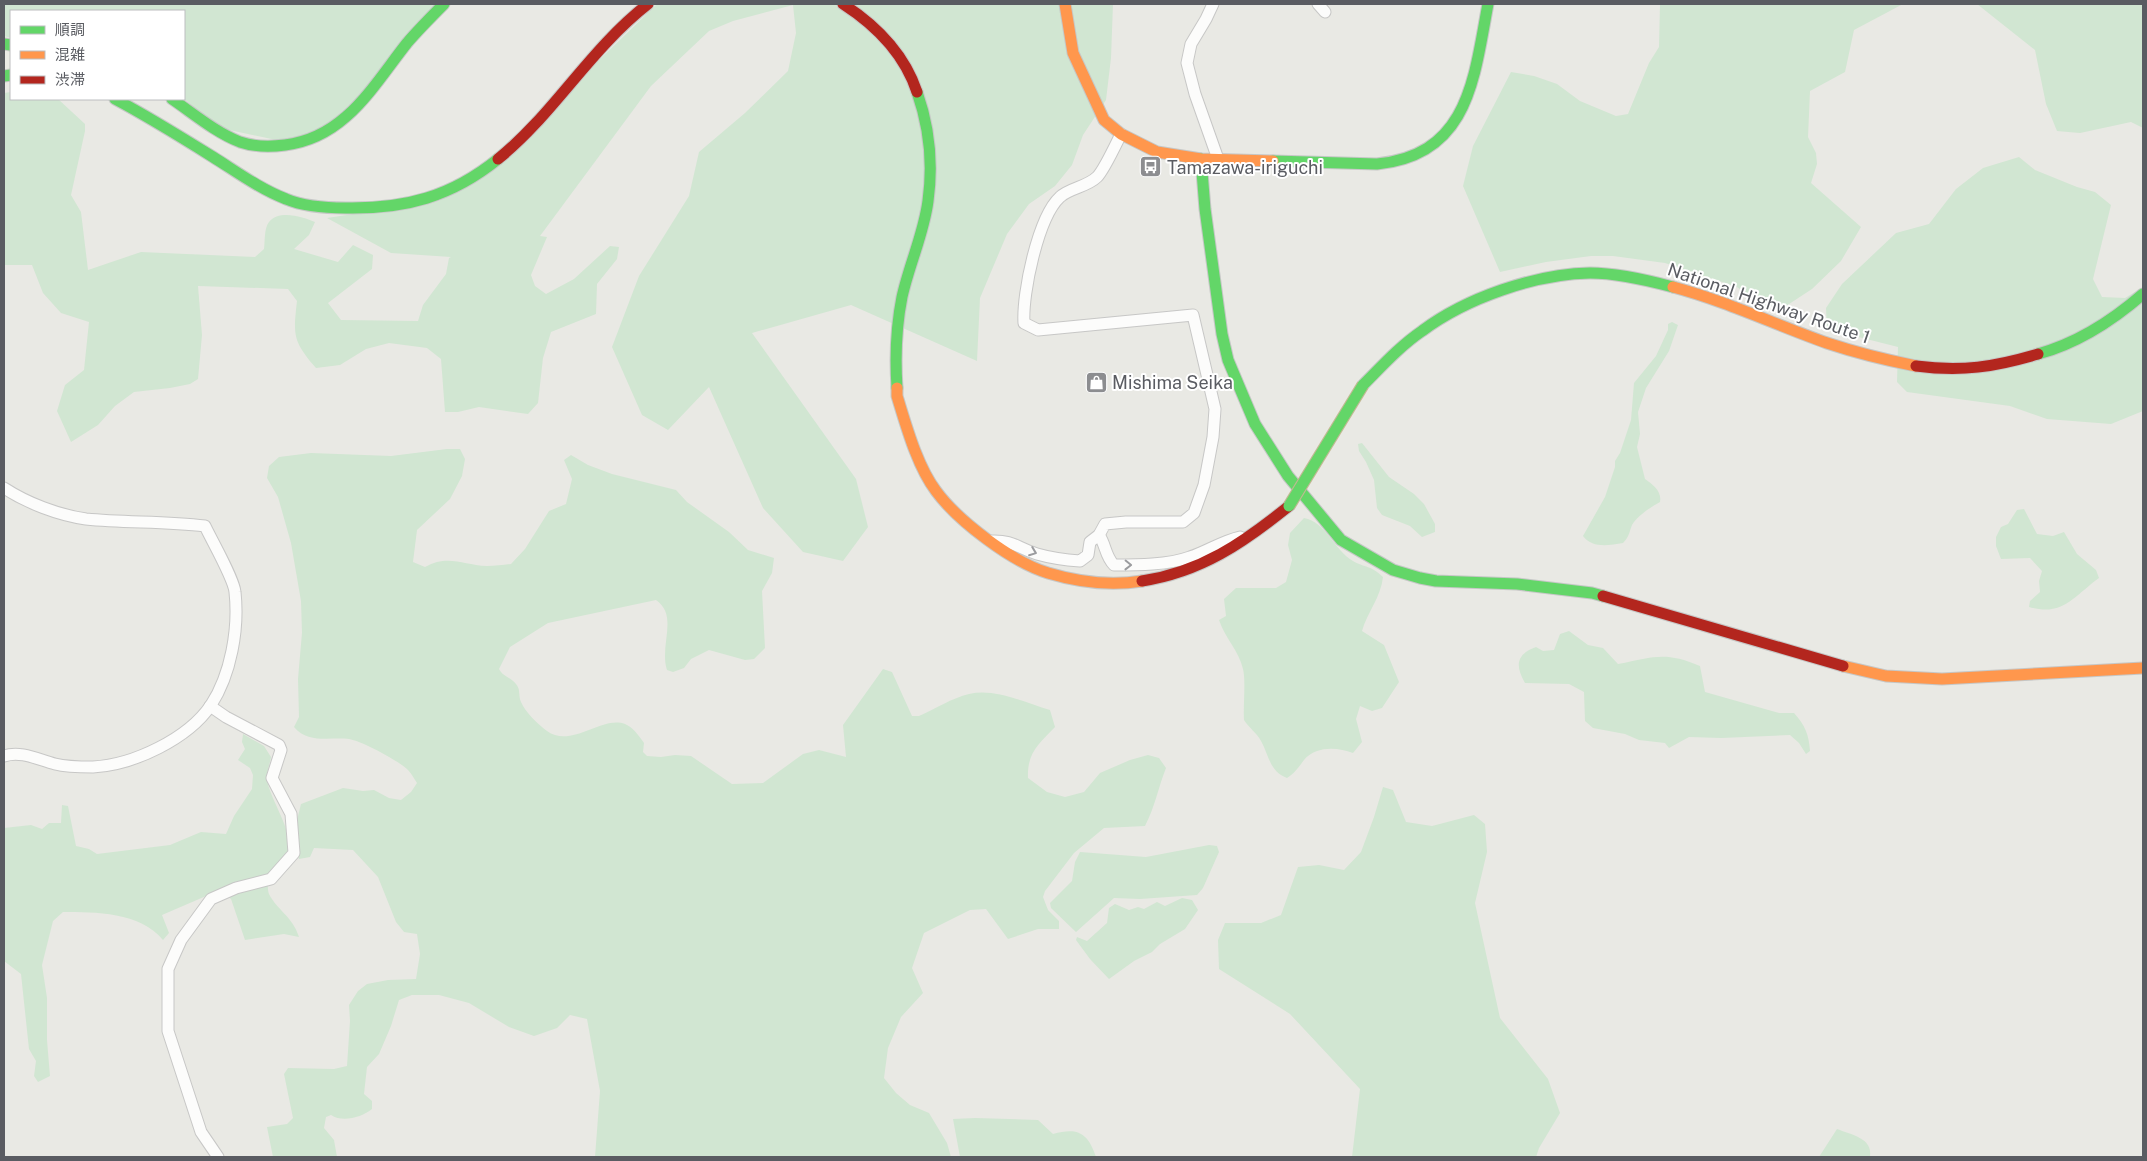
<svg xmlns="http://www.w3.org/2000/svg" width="2147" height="1161" viewBox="0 0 2147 1161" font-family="'Public Sans','Noto Sans JP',sans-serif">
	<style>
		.green { fill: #d1e6d2 }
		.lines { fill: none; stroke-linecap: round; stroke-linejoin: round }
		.street-casing { stroke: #c7c7c6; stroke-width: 13 }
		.fast-casing { stroke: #c6c7c6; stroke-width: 13 }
		.slow-casing { stroke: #c6c7c6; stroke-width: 13 }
		.jam-casing { stroke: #c6c7c6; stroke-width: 13 }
		.street { stroke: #fcfcfb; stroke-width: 11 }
		.fast { stroke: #63d668; stroke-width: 11 }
		.slow { stroke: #ff974d; stroke-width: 11 }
		.jam { stroke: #b3261e; stroke-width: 11 }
		.fast-bridge-casing { stroke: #c0b992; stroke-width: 13; stroke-linecap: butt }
		.fast-bridge { stroke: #63d668; stroke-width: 11 }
		.oneway { stroke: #9b9c9f }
		.labels { text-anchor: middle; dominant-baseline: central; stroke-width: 4; stroke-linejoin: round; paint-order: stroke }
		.poi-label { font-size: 18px; fill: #5a5c62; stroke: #fff; text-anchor: start }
		.street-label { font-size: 18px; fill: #5a5c62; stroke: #fff }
	</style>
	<rect width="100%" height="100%" fill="#e9e9e4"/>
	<g class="green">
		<polygon points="4,4 449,4 390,67 323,129 281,141 220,128 184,99 184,11 11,11 11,38 4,36"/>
		<path d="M 657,4 L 1113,4 L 1111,58 L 1106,100 L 1083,135 L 1072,165 L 1055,186 L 1029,204 L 1007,234 L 980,298 L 977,361 L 851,305 L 752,333 L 856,479 L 868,527 L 843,561 L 803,552 L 763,508 L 709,387 L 668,430 L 642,415 L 612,347 L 639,276 L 689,196 L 699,152 L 745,113 L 788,71 L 796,33 L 793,5 L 733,21 L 709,31 L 651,86 L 540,236 L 547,237 L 531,275 L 535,286 L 546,294 L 574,279 L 610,246 L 619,247 L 617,259 L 597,284 L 596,314 L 551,332 L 543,358 L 538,403 L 528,414 L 479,407 L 458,412 L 445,412 L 441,359 L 427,348 L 389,343 L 366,349 L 340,365 L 316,368 C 293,341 293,336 297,301 L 288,289 L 198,286 L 202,335 L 198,379 L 190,384 L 170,388 L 134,392 L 115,406 L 98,425 L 71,442 L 57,411 L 65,385 L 84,370 L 89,322 L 61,313 L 43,293 L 32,265 L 4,265 L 4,93 L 11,92 L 11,99 L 58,99 L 85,124 L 85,131 L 71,195 L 81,212 L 88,270 L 141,252 L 255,257 L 264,249 C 265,241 264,228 269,222 C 279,209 304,217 315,222 L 309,235 L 294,249 L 338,262 L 353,245 L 373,255 L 372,269 L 328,303 L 341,320 L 418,321 L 423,305 L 446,274 L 449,258 L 451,257 L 391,253 L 327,218 L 439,201 L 565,93 Z"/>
		<polygon points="1660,4 1903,4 1854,30 1845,72 1810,91 1808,137 1816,153 1817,164 1811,183 1861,227 1841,261 1812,289 1783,308 1763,305 1737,287 1665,263 1613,256 1591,256 1546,262 1500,272 1463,186 1473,146 1511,72 1534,76 1557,84 1580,101 1616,116 1628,114 1649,63 1659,47"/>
		<polygon points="1977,4 2143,4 2143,128 2131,122 2080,133 2057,131 2046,104 2035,50"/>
		<polygon points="2019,157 2035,170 2077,187 2095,192 2111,205 2093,279 2102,297 2125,298 2143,287 2143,411 2111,424 2047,419 2010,406 1907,392 1897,382 1898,347 1827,329 1826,308 1842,284 1896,233 1929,224 1956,189 1983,168"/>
		<path d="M 1672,322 L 1678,325 L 1669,351 L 1646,388 L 1638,412 L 1640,434 L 1637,447 L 1645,479 C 1653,485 1662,491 1660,502 C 1651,507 1637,516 1632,525 C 1629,533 1629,537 1623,543 C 1609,545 1593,549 1583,536 L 1605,497 L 1615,467 L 1615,461 L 1620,453 L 1631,420 L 1634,383 L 1656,356 L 1668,330 L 1668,324 Z"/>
		<polygon points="1362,443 1389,477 1414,494 1424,504 1435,524 1435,532 1422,537 1410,526 1382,515 1377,508 1374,480 1366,462 1359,451 1358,444"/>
		<path d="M 447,449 L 460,449 L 465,459 L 462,476 L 450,499 L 417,530 L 413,562 L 425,567 C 448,554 463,565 487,566 C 495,566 503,565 511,564 L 525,549 L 549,511 L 566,504 L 572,479 L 564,460 L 571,455 L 588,465 L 612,474 L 676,490 L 687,502 L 729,532 L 748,550 L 774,558 L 772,573 L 762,591 L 765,648 L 754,659 L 745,660 L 709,650 L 691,659 L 684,668 L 673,672 L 667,670 C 659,645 679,616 656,600 L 548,623 L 510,647 L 499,669 C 503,677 511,677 516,684 C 521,690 518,695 521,702 C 525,712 538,724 547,731 C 571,749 602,715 625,724 C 633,727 639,736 644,743 L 643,752 L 647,756 L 661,757 L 675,755 L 691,756 L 732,784 L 763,783 L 803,754 L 819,750 L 846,757 L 843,725 L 883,669 L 892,672 L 912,716 L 919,716 C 935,709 952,698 969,694 C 996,688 1025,703 1050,710 L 1055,727 C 1039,744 1027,752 1028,778 L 1047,792 L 1065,797 L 1084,792 L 1100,773 L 1130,760 L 1148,755 L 1159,758 L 1166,768 C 1158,788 1155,807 1145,826 L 1104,828 L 1074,853 L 1045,891 L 1043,897 L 1048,910 L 1059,921 L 1059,929 L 1038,929 L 1008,939 L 986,909 L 970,910 L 924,933 L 912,968 L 923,993 L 901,1017 L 888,1048 L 884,1078 L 896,1093 L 910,1105 L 929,1113 L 947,1143 L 951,1157 L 595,1157 L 600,1091 L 587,1019 L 570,1015 L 557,1028 L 534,1036 L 509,1027 L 469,1003 L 439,995 L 412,995 L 399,1000 L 391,1026 L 379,1054 L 367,1067 L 364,1094 L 372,1101 L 372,1109 C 362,1117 343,1123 331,1115 L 326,1117 L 324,1128 L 334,1140 L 337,1157 L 273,1157 L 267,1127 L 287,1124 L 293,1118 L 284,1074 L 288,1068 L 334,1069 L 347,1066 L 350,1021 L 349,1005 L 358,991 L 367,984 L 388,980 L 416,979 L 420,954 L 417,934 L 404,932 L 396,922 L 378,877 L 353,850 L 314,848 L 310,857 L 299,859 L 296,824 L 301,804 L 343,788 L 363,791 L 374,790 L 389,798 L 401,800 L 411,792 L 417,783 C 414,779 412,774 408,770 C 399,761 362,741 349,739 C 330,737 308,744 294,727 L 299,717 L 298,679 L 302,633 L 301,601 L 291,543 L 278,497 L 267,478 L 269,466 L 279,457 L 311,453 L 391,456 Z"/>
		<path d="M 2024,509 L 2037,534 L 2053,536 L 2064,532 L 2077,554 L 2096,570 L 2099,578 C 2074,596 2063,617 2029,607 L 2030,601 L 2040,592 L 2039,581 L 2042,571 L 2030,558 L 2001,559 L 1996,546 L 1996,537 L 2001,527 L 2008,524 L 2017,510 Z"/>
		<path d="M 1304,518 C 1326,522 1334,550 1353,561 C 1365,568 1371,565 1383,577 C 1381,597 1367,613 1362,631 L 1384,645 L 1399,682 L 1382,708 L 1372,711 L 1360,706 L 1356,719 L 1362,742 L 1353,753 C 1337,747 1316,746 1304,760 C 1298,768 1295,773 1287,778 C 1269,771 1269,755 1261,741 C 1257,733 1248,727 1244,720 C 1243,706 1246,681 1243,669 C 1239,651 1225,638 1219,620 L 1226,616 L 1224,599 L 1236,588 L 1276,588 L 1286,582 L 1292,560 L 1288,545 L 1290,533 Z"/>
		<path d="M 1569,631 L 1588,645 L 1603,648 L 1618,664 C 1654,657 1665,651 1700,666 L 1705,692 L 1779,713 L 1794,713 C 1805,725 1809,735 1810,751 L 1806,754 L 1799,743 L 1790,735 L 1721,738 L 1689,737 L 1669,748 L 1665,743 L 1639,740 L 1625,734 L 1593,728 L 1585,721 L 1584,692 L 1569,684 L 1525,683 C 1515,666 1516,654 1536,647 L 1543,651 L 1554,650 L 1560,634 Z"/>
		<path d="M 243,734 L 264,746 L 271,757 C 270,764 266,773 267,780 C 270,799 294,833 288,850 C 285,860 276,867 269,874 C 268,881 267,888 269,894 C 277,910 293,917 299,937 L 284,934 L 245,940 L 231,899 L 220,890 L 162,915 L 169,933 L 163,940 C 140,912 95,912 63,912 L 53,921 L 42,965 L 47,998 L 47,1040 L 50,1076 L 38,1082 L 34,1076 L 36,1061 L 29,1049 L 21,974 L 4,961 L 4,828 L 31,825 L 42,829 L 49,823 L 61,823 L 62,805 L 68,806 L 76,846 L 89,849 L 97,854 L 170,845 L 201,832 L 226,834 L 234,816 L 252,789 L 253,775 L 250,768 L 238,760 L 245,749 L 242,742 Z"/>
		<polygon points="1383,787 1393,790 1406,822 1432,826 1474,815 1485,824 1487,852 1475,903 1500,1018 1548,1079 1560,1113 1539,1148 1536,1157 1352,1157 1360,1089 1290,1014 1219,969 1218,940 1225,923 1261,923 1281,915 1298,867 1319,865 1344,870 1361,852 1374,817"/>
		<polygon points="1209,845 1217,846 1219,852 1203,888 1197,895 1140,899 1114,898 1076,932 1051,908 1050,903 1072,881 1075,862 1080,852 1146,857"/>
		<polygon points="1182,898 1192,900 1198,910 1185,929 1160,944 1152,952 1134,961 1109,979 1090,959 1076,940 1077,937 1087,941 1107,923 1109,908 1115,904 1129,910 1138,907 1144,909 1157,902 1165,906"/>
		<path d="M 975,1118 L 1038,1120 L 1053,1134 C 1078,1127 1088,1133 1096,1157 L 960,1157 L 953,1119 Z"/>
		<path d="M 1837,1129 C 1852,1135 1873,1138 1870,1157 L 1819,1157 Z"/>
	</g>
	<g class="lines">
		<defs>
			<g id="street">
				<polyline points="1213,4 1206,19 1191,44 1187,63 1195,94 1218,159"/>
				<polyline points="1318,4 1325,12"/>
				<path d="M 4,488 C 27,503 58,515 86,519 C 126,523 165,521 205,526 C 212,541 234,579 235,592 C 239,629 231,674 211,705 C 188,739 133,765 93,767 C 81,767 67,767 55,764 C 39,760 21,750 4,756"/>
				<path d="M 1099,535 C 1106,545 1105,556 1114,565 C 1137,565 1168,565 1190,557 C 1208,551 1222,541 1240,537"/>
				<path d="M 991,541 C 1014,540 1017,548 1037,554 C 1051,558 1065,560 1080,561 L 1088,555 L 1090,542 L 1099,535 L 1105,524 L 1126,522 L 1183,522 L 1194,513 L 1204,485 L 1213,437 L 1215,409 L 1193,315 L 1038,330 L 1024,323 C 1022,294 1038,217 1060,197 C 1069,188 1087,187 1097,177 C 1104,170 1116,144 1121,134"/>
				<polyline points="210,706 226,717 279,745 281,750 272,778 291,814 294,853 271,879 236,888 211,899 181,940 168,969 168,1031 201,1132 218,1157"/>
			</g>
			<g id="fast">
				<polyline points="4,44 11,45"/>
				<polyline points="4,76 11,75"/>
				<path d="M 115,99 C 149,117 181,137 213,157 C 237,172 260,189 286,199 C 305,207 326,208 346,208 C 405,209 451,197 498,159"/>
				<path d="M 172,99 C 194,114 215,132 240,142 C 255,147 270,147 285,145 C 345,138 373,86 407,43 C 419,29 431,17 444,4"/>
				<polyline points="1201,159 1205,209 1222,334 1228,360 1255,424 1288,476 1341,540 1393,570 1420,578 1436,581 1517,584 1592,593 1603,596"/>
				<path d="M 1273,161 L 1377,164 C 1469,155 1474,78 1488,4"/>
				<path d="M 2038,354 C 2078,343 2112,321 2143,294"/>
				<path d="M 1363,385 C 1382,366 1400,346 1422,331 C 1466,298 1535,274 1590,273 C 1617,273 1647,280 1673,287"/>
				<path d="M 897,388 C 895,357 896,327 902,297 C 909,265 924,233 928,201 C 933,165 929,126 917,92"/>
			</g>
			<g id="slow">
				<polyline points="1065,4 1073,53 1104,120 1121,134 1157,152 1201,159 1273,161"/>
				<path d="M 1673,287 C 1726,301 1776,325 1827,343 C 1857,353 1886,360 1916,366"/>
				<path d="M 897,388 L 897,396 C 906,425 917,466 936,491 C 958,521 1012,562 1048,573 C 1078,582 1111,586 1142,581"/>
				<polyline points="1843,666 1886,676 1942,679 2143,668"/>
			</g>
			<g id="jam">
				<path d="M 843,4 C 877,26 904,53 917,92"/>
				<path d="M 498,159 C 554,114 589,50 648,4"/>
				<path d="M 1916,366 C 1962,372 1994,367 2038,354"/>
				<path d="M 1142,581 C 1201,572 1243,543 1289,506"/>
				<polyline points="1603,596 1843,666"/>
			</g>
		</defs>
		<use href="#street" class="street-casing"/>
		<use href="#fast" class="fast-casing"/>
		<use href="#slow" class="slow-casing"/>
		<use href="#jam" class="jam-casing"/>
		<use href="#street" class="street"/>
		<use href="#fast" class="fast"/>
		<use href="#slow" class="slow"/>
		<use href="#jam" class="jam"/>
		<defs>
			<polyline id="fast-bridge" points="1289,506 1363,385"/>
		</defs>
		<use href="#fast-bridge" class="fast-bridge-casing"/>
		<use href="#fast-bridge" class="fast-bridge"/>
	</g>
	<defs><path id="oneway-chevron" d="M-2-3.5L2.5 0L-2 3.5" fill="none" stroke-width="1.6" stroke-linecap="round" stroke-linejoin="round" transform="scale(1.25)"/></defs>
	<g class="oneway">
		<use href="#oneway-chevron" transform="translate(1033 552) rotate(21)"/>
		<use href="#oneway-chevron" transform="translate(1128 565) rotate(1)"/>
	</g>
	<defs>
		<symbol id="bus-square" viewBox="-11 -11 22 22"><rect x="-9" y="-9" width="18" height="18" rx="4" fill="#8c8d90" stroke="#fff"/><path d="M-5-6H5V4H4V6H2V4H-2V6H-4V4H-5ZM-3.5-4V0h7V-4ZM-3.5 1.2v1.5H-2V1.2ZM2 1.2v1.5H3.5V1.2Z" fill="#fff"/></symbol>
		<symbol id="shop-square" viewBox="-11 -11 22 22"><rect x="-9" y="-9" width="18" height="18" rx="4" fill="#8c8d90" stroke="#fff"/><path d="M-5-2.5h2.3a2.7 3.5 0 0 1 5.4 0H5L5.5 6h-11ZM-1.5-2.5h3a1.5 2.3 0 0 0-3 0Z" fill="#fff"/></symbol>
	</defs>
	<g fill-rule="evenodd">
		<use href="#bus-square" x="1138" y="154" width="25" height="25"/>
		<use href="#shop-square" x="1084" y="370" width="25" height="25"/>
	</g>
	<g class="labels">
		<g class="poi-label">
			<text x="1167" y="167">Tamazawa-iriguchi</text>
			<text x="1112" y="382">Mishima Seika</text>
		</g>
		<g class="street-label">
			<text transform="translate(1769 303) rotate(19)">National Highway Route 1</text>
		</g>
	</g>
	<rect width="2147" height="1161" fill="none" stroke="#5a5c62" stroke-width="10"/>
	<rect x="10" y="10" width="175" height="90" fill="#ffffff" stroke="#bdbec0"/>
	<rect x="20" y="26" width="25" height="8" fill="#63d668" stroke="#bdbec0"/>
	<text x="55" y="35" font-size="15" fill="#5a5c62">順調</text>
	<rect x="20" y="51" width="25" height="8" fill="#ff974d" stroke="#bdbec0"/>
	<text x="55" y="60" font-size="15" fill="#5a5c62">混雑</text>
	<rect x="20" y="76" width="25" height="8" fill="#b3261e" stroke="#bdbec0"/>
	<text x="55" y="85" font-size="15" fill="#5a5c62">渋滞</text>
</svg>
